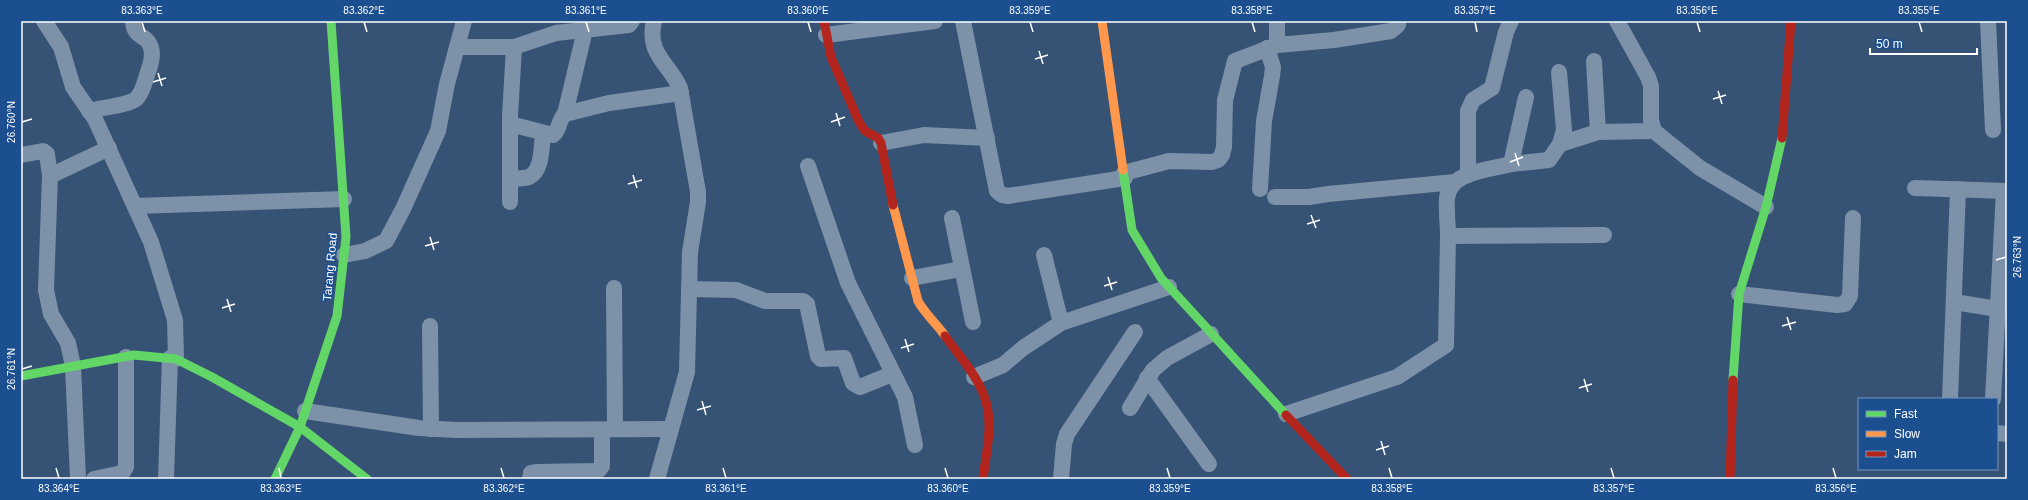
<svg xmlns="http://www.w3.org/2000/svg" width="2028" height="500" viewBox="0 0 2028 500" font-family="Arial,sans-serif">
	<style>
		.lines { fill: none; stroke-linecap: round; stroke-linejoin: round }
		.street { stroke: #7d92a8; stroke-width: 16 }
		.fast { stroke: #63d668; stroke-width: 9 }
		.slow { stroke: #ff974d; stroke-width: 9 }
		.jam { stroke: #b3261e; stroke-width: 9 }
		.ticks { fill: none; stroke: #fff; stroke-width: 1.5 }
		.labels { text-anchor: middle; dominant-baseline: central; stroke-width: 3; stroke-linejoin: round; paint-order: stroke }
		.street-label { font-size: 12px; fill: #fff; stroke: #1b4f8f }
		.neatline { fill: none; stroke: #fff; stroke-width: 1.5 }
		.ticks-label { font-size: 10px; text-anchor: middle; fill: #fff }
	</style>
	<rect width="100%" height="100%" fill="#365274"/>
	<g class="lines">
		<g class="street">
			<polyline points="44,21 61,47 73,87 95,119 151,242 175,320 176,359"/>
			<path d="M 654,21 C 646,54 669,63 680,88 L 698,192 L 698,202 L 690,252 L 687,372 L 657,479"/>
			<polyline points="963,21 997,191 1002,195 1008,196 1125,178"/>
			<polyline points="1277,21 1277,45"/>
			<polyline points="1617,21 1648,77 1651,86 1651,120 1654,131 1700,168 1766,207"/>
			<polyline points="1988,21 1993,130"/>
			<polyline points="826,35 935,21"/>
			<polyline points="458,47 514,47 556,33 629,25 632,21"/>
			<polyline points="1594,61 1598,132"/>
			<polyline points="1559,72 1564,130 1560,144 1598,132 1654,131"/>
			<path d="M 89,111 C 100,108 131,105 137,98 C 143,92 145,80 148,72 C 151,64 154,53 150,45 C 145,33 134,39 133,21"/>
			<polyline points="565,114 585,30"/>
			<path d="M 510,124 L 553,135 C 560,130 558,120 565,114 L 609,103 L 681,93"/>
			<polyline points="881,143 924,135 987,138"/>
			<polyline points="21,155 43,151 47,154 50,176 46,290 51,314 68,343 73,366 78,479"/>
			<polyline points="1511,164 1549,160 1560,144"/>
			<polyline points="808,166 848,283 905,397 915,445"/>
			<polyline points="1124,173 1169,161 1212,162 1218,160 1222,155 1224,147 1225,100 1235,61 1277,45 1334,40 1391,31 1398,25 1398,21"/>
			<polyline points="1468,175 1468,111 1473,100 1492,88 1506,32 1511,21"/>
			<polyline points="50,176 109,148"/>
			<path d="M 510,179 C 516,178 524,179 529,177 C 543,170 541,147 543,134"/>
			<polyline points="1915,188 2007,191"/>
			<polyline points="1260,189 1264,121 1272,76 1273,67 1267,48"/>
			<polyline points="1275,197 1309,197 1328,194 1455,182"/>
			<polyline points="510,202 510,116 514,47"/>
			<polyline points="135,206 344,199"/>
			<polyline points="952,218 973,322"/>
			<path d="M 1448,236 C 1448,223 1446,210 1447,198 C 1450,171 1490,170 1511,164 L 1526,97"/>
			<polyline points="344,255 365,251 386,241 403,209 438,131 447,84 464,21"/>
			<polyline points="1044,255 1061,323"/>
			<polyline points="912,278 961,269"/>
			<polyline points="614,288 615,429"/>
			<polyline points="689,289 736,290 765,301 803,301 807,304 818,356 821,359 844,358 853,383 860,387 892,374"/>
			<polyline points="1739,294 1837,305 1845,304 1850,296 1853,218"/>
			<polyline points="1954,302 1998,309"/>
			<polyline points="430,326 431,429"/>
			<polyline points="974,377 1003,365 1023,348 1061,323 1169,287"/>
			<polyline points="1147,378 1209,464"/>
			<polyline points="1950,399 1958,189"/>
			<polyline points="1993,399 2004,191"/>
			<polyline points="1130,408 1153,370 1167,358 1211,334"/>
			<polyline points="305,411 419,428 457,430 671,429"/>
			<polyline points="1286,414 1397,377 1446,345 1448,236 1604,235"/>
			<polyline points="1997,433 2007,434"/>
			<polyline points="94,479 122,473 126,467 126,357"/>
			<polyline points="166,479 170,358"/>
			<polyline points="530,479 531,473 536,472 594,471 599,470 602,466 602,430"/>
			<polyline points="1061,479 1064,444 1067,434 1135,332"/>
		</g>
		<g class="fast">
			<polyline points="1123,170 1132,230 1161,278 1286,415"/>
			<polyline points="21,376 134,355 176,359 212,377 300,427 367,479"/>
			<polyline points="1733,380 1739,294 1766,207 1782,138"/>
			<polyline points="275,479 300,427 337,316 346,237 331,21"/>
		</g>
		<g class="slow">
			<polyline points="1102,21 1123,170"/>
			<path d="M 893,205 L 918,301 C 925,314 937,324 945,336"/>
		</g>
		<g class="jam">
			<polyline points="824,21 831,57 859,122 865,131 878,138 881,143 893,205"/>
			<polyline points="1782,138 1791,21"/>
			<path d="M 945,336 C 959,356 980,378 986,402 C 993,426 986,454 983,479"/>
			<polyline points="1286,415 1347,479"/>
			<polyline points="1730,479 1733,380"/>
		</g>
	</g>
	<path class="ticks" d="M 142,22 L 145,32M 364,22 L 367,32M 586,22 L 589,32M 808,22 L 811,32M 1030,22 L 1033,32M 1252,22 L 1255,32M 1475,22 L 1477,32M 1697,22 L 1700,32M 1919,22 L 1922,32M 1039,51 L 1043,64M 1035,59 L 1048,55M 158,73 L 162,86M 153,82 L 166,78M 1718,91 L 1722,104M 1713,99 L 1726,95M 836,113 L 840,126M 22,122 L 32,119M 831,122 L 845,117M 1515,153 L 1519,166M 1510,162 L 1523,157M 633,175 L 637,188M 628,184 L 642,180M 1311,215 L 1316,228M 1307,224 L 1320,220M 430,237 L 434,250M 425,246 L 439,242M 1996,260 L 2006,257M 1108,277 L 1112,290M 1104,286 L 1117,282M 227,299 L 231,312M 222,308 L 235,304M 1787,317 L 1791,330M 1782,326 L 1796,322M 905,339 L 909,352M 901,348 L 914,344M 22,369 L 32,366M 1584,379 L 1588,392M 1579,388 L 1592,384M 702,401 L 706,415M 697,410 L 711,406M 1381,441 L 1385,455M 1376,450 L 1389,446M 56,468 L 59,478M 279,468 L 281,478M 501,468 L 504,478M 723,468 L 726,478M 945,468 L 948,478M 1167,468 L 1170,478M 1389,468 L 1392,478M 1611,468 L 1614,478M 1833,468 L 1836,478"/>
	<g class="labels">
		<g class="street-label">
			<text transform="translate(330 267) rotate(-85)">Tarang Road</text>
		</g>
	</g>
	<rect width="2028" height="500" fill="none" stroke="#1b4f8f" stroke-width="44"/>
	<rect x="1858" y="398" width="140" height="72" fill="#1b4f8f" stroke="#7695bc"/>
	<rect x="1866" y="411" width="20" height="6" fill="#63d668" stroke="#7695bc"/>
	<text x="1894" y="418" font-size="12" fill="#ffffff">Fast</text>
	<rect x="1866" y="431" width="20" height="6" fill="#ff974d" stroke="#7695bc"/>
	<text x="1894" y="438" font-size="12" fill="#ffffff">Slow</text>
	<rect x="1866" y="451" width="20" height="6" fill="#b3261e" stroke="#7695bc"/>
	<text x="1894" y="458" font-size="12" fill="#ffffff">Jam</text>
	<path d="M1870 48v6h107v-6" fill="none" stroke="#ffffff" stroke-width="2"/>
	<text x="1876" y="48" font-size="12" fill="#ffffff" stroke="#1b4f8f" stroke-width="3" paint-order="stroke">50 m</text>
	<rect x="22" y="22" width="1984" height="456" class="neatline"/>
	<g class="ticks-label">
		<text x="142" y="14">83.363°E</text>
		<text x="364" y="14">83.362°E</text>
		<text x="586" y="14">83.361°E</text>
		<text x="808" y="14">83.360°E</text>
		<text x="1030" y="14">83.359°E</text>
		<text x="1252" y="14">83.358°E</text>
		<text x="1475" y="14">83.357°E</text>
		<text x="1697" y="14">83.356°E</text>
		<text x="1919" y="14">83.355°E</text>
		<text transform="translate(11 122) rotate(-90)" y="4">26.760°N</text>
		<text transform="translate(2017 257) rotate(-90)" y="4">26.763°N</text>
		<text transform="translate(11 369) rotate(-90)" y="4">26.761°N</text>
		<text x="59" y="492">83.364°E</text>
		<text x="281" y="492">83.363°E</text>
		<text x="504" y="492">83.362°E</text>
		<text x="726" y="492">83.361°E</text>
		<text x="948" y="492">83.360°E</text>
		<text x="1170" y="492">83.359°E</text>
		<text x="1392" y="492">83.358°E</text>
		<text x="1614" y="492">83.357°E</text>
		<text x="1836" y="492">83.356°E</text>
	</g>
</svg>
